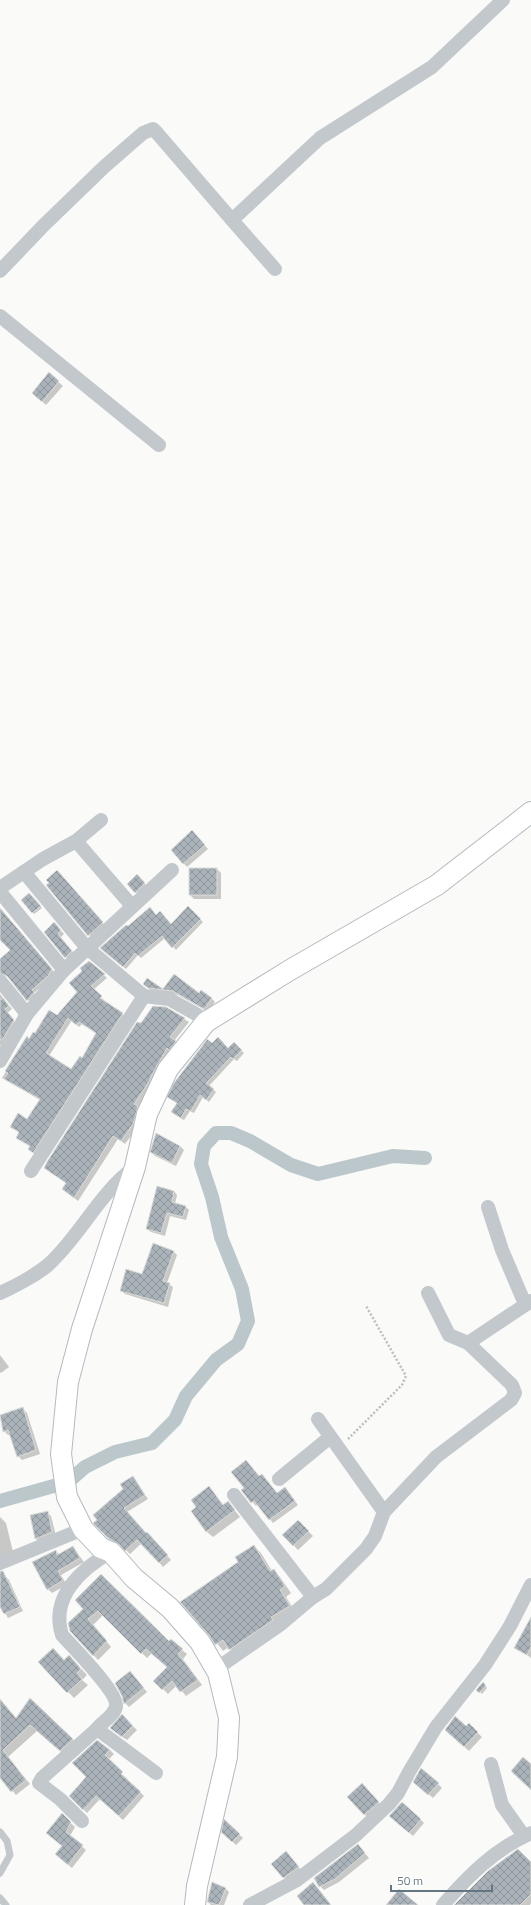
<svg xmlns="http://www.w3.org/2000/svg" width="531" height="1905" viewBox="0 0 531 1905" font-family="'Titillium Web',sans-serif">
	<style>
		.shadow { fill: #0003; fill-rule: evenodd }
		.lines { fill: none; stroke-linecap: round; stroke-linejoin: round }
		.canal { stroke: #bbc7cb; stroke-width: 14 }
		.building { fill: url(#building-cross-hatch); stroke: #dcdcda; fill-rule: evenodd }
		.secondary-casing { stroke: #b3babf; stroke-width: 22 }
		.path { stroke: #bbbfc2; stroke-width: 2.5; stroke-dasharray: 2 2; stroke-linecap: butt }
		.lane { stroke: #c3c8cc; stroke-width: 7 }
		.street { stroke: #c3c8cc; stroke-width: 14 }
		.secondary { stroke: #fff; stroke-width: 20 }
	</style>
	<defs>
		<pattern id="building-cross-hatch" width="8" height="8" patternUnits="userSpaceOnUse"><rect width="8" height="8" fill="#aab3b9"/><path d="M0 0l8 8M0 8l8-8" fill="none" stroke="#8e969c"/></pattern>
	</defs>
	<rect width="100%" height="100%" fill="#fafaf8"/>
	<g class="shadow">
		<polygon points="49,374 63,386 46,405 37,397"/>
		<polygon points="195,834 208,849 187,867 172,850"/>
		<polygon points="190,869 217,869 221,873 221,899 194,899 190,895"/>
		<polygon points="61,875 106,927 93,939 47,885"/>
		<polygon points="137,876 149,888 140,896 128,884"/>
		<polygon points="29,895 42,908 34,914 22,901"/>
		<polygon points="188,907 203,922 176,950 165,938 141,958 138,955 126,969 104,951 128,928 156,916 171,925"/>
		<polygon points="0,909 55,973 51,979 34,993 37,996 31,1003 10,978 3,975 0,976 0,960 11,951 0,938"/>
		<polygon points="57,926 64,934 60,938 75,954 69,960 45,932"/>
		<path d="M 104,975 L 107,978 L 93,990 L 104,1000 L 103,1001 L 126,1017 L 36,1155 L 32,1152 L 31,1147 L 21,1141 L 20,1133 L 11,1127 L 28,1120 L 40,1100 L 2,1078 L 27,1037 L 30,1040 L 57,1016 L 78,992 ZM 72,1020 L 79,1027 L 82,1024 L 97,1034 L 83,1059 L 71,1071 L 49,1056 Z"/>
		<polygon points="174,975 200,994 211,998 215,1002 208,1012 178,995 152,991 148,988 147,980 163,990"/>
		<polygon points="0,994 12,1009 7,1013 16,1024 7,1040 0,1046"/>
		<polygon points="166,1008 189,1022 174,1041 179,1046 138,1108 141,1111 137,1128 125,1144 118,1139 78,1201 63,1189 66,1183 46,1168 141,1024"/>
		<polygon points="234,1043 244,1053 237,1061 234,1059 209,1086 216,1092 209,1102 203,1097 194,1113 190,1111 184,1120 175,1115 178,1104 169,1097 212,1045 228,1049"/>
		<polygon points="180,1146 184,1150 176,1166 155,1156 151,1152"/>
		<polygon points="174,1191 177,1195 175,1204 186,1207 189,1210 186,1220 170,1216 165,1236 151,1232 147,1229"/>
		<polygon points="173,1251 177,1255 167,1283 173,1287 168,1307 125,1294 121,1291"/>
		<polygon points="0,1355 9,1367 1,1373 0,1372"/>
		<polygon points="23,1409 27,1413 40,1454 22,1460 18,1456 10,1435 8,1435 4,1431 0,1416"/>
		<polygon points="262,1475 277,1494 285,1488 298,1505 273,1523 258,1504 256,1506 242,1490"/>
		<polygon points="133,1478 148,1499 127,1512 146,1535 151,1537 171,1560 163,1567 142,1543 130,1554 124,1548 113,1542 95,1523"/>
		<polygon points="209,1488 224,1506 228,1502 240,1517 213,1537 206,1531 198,1507"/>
		<polygon points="47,1512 51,1516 56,1536 40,1543 36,1539 31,1516"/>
		<polygon points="0,1517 6,1523 14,1556 0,1563"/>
		<polygon points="298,1521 313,1536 298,1550 284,1535"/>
		<polygon points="254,1546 261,1553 272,1571 273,1570 280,1577 291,1593 286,1597 296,1613 237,1656 229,1647 223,1651 210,1634 239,1563"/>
		<polygon points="73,1547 84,1562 61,1575 67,1585 52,1593 48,1589 56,1551 60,1555"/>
		<polygon points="5,1576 9,1580 23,1611 8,1618 0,1604 0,1579"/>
		<polygon points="77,1600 182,1650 187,1654 183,1659 202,1685 186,1696 177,1685 168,1694 155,1681 169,1668 152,1653 147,1658 103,1615 93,1625 111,1647 98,1660 71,1631 85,1609"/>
		<polygon points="531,1634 531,1658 516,1647"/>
		<polygon points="64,1661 75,1662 87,1675 82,1680 88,1685 74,1698 39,1662"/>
		<polygon points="130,1672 147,1692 129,1707 125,1703 123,1695"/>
		<polygon points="483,1683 487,1688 482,1694 478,1690"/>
		<polygon points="30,1699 79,1745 66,1756 37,1731 8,1757 30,1784 16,1795 0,1776 0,1700 16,1719"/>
		<polygon points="122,1716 137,1730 127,1740 115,1732"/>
		<polygon points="469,1725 482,1737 469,1751 450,1734 466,1728"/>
		<polygon points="110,1750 114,1754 108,1760 144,1796 123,1820 100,1799 87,1813 70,1796 87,1777 73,1763"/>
		<polygon points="362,1784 382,1806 369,1819 349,1797"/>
		<polygon points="438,1784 442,1788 433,1798 419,1786"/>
		<polygon points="62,1815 75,1827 70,1836 86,1850 72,1868 60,1858 63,1846"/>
		<polygon points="420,1819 424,1823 413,1836 394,1820"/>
		<polygon points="225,1821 243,1838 236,1845 222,1832"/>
		<polygon points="362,1850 369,1858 339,1882 324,1890 320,1886"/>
		<polygon points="290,1857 302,1871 288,1881 284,1877"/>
		<polygon points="531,1863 531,1903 530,1905 456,1905"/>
		<polygon points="225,1888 229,1892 224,1905 211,1905 208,1902"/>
	</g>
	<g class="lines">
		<polyline class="canal" points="0,1501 68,1482 85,1467 115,1452 152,1443 175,1420 186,1396 216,1360 238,1344 248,1321 242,1289 221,1237 212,1197 201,1164 204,1146 216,1133 231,1133 250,1141 291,1165 318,1174 393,1156 425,1158"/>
	</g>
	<g class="building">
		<polygon points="49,372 59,381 42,402 32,393"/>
		<polygon points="192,830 205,845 183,864 171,850"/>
		<rect x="189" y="868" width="28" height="27"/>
		<polygon points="57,870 103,922 88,936 46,885 49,883 46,880"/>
		<polygon points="137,874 145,883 135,893 127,884"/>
		<polygon points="29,893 41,906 32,913 21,900"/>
		<polygon points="188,906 201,919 172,948 162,936 138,956 135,953 123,967 100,948 126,925 128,926 150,907 156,915 160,911 171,924"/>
		<polygon points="0,908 52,969 48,976 32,990 34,992 27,1001 7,976 0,973 0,959 10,950 0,940"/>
		<polygon points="54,922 61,930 58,934 72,951 65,958 44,932"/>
		<path d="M 89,961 L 105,974 L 91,986 L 102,996 L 100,998 L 123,1013 L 33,1153 L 28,1149 L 30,1146 L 16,1138 L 19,1132 L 10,1127 L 18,1113 L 27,1119 L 40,1099 L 4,1079 L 8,1073 L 5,1071 L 27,1036 L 29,1039 L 33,1032 L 35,1033 L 49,1010 L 57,1015 L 77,992 L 69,983 L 82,971 L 80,968 ZM 68,1018 L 76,1025 L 79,1022 L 96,1033 L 82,1058 L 80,1056 L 71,1069 L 46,1053 Z"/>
		<polygon points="174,974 199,993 201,990 212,998 204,1009 173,991 148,988 143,984 147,978 163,989"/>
		<polygon points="3,998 9,1006 5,1009 14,1020 4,1037 0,1040 0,1000"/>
		<polygon points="153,1006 166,1007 185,1018 170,1037 176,1041 169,1050 167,1048 150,1078 150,1080 134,1104 138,1106 133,1124 121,1141 113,1136 74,1198 62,1189 66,1183 44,1168 47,1162 137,1022 141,1023"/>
		<polygon points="218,1037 228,1048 234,1042 242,1050 233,1059 231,1057 206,1083 214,1089 206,1100 200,1095 191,1111 186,1109 181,1118 171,1112 177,1103 167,1097 174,1083 206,1041 207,1039 212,1043"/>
		<polygon points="156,1133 180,1146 172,1163 150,1152"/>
		<polygon points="157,1186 174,1191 172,1202 186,1206 183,1217 167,1213 161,1233 146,1229"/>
		<polygon points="153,1243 174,1251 163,1281 170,1283 164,1303 120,1291 126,1269 142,1274"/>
		<polygon points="23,1407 36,1450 17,1457 8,1430 3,1432 0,1415"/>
		<polygon points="246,1460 259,1476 262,1474 277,1493 285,1487 295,1501 269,1520 254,1501 251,1503 241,1490 244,1488 231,1472"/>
		<polygon points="133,1476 145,1495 124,1508 146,1533 147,1532 168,1555 159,1563 137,1540 125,1551 119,1544 108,1538 93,1523 97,1520 93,1515 123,1489 120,1484"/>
		<polygon points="209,1486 223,1505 228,1501 235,1510 206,1532 191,1511 196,1507 191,1500"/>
		<polygon points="48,1511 52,1532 35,1539 30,1515"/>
		<polygon points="298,1520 309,1531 293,1546 282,1535"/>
		<polygon points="254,1545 270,1571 274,1569 285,1586 280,1590 290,1606 271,1617 273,1620 229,1650 223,1640 215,1645 209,1635 180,1602 238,1562 235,1557"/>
		<polygon points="73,1546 80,1558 58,1571 63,1580 47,1590 32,1562 56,1550 57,1555"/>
		<polygon points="0,1571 3,1571 20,1607 4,1614 0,1607"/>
		<polygon points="101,1574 169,1641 171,1639 183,1649 178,1654 198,1680 180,1692 172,1681 162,1690 153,1681 167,1667 146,1649 141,1654 98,1611 88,1619 107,1641 93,1656 70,1631 68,1623 83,1609 75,1600"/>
		<polygon points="531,1617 531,1647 527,1655 514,1648"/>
		<polygon points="53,1648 64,1660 69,1655 81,1669 77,1673 82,1679 67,1693 38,1662"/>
		<polygon points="130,1671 144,1688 124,1704 122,1696 115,1683"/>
		<polygon points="483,1682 486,1686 479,1693 476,1690"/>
		<polygon points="30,1698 73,1739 60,1751 30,1725 3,1750 26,1780 11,1792 0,1778 0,1699 16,1718"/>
		<polygon points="122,1714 133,1726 122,1737 110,1728"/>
		<polygon points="455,1716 466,1726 469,1723 478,1732 464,1747 445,1730"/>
		<polygon points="97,1740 110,1750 105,1755 123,1772 121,1774 141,1792 119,1816 96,1796 83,1810 69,1796 86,1777 72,1763"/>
		<polygon points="523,1757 531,1764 531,1790 511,1771"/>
		<polygon points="421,1768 439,1783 428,1795 413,1782"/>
		<polygon points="362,1783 379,1802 364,1815 347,1797"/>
		<polygon points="402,1802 421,1819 409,1833 389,1816"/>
		<polygon points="62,1813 71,1822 66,1832 83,1845 68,1865 55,1854 62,1846 46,1833"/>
		<polygon points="224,1819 240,1834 232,1842 221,1832"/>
		<polygon points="358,1844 365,1853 335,1879 319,1887 314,1878"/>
		<polygon points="518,1849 531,1862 531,1894 520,1905 454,1905 488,1871"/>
		<polygon points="286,1851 299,1867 283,1878 271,1864"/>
		<polygon points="212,1882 226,1888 219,1905 207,1902"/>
		<polygon points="313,1882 331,1905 304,1905 297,1896"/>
		<polygon points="399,1889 418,1905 386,1905"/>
	</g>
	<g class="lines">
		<defs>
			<polyline id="secondary" points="195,1905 197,1886 227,1757 229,1718 218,1673 200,1642 170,1608 134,1578 111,1552 101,1548 83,1529 67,1497 61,1454 68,1382 82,1329 135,1167 147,1114 168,1069 206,1022 290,970 437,885 531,812"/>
		</defs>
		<use href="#secondary" class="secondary-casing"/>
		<polyline class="path" points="348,1439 402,1385 406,1376 366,1306"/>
		<g class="lane">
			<polyline points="0,1832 7,1841 10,1855 0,1873"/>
			<polyline points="0,1898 6,1905"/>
		</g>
		<g class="street">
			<polyline points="232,220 275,269"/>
			<polyline points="0,271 43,226 104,167 143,133 153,129 157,133 232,220 320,138 432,67 503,0"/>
			<polyline points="0,316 159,445"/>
			<polyline points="76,841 132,906"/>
			<polyline points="24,872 87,948 144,996 169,999 196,1014 206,1022"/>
			<polyline points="0,888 43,859 76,841 101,820"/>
			<polyline points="0,892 64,970"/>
			<polyline points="0,981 27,1014"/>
			<polyline points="0,1061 27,1014 64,970 172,870"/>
			<polyline points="31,1171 144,996"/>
			<polyline points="488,1207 502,1250 525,1304"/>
			<path d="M 0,1293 C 14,1287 36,1275 48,1265 C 81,1235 99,1193 135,1167"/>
			<polyline points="468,1343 531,1301"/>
			<polyline points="279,1479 329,1438"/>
			<polyline points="234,1495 313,1597"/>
			<polyline points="384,1512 436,1457 511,1400 515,1393 512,1385 468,1343 449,1335 428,1293"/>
			<polyline points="0,1563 83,1529"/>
			<polyline points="216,1669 281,1624 313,1597 326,1589 366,1549 375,1536 384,1512 318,1419"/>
			<path d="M 97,1729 C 102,1722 115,1715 116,1706 C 118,1693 73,1647 62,1635 C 50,1597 81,1569 111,1552"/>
			<polyline points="491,1764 502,1805 524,1836"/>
			<polyline points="82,1821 60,1799 39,1783 42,1778 97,1729 156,1773"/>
			<polyline points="250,1905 297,1880 356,1835 389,1804 398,1793 409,1772 436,1727 485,1665 510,1626 531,1585"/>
			<path d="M 443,1905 C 469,1875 494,1850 531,1833"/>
		</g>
		<use href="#secondary" class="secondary"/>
	</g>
	<path d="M391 1885v6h101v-6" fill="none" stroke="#657683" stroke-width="2"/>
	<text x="397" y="1885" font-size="12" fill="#657683" stroke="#ffffff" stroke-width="3" paint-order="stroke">50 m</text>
</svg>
